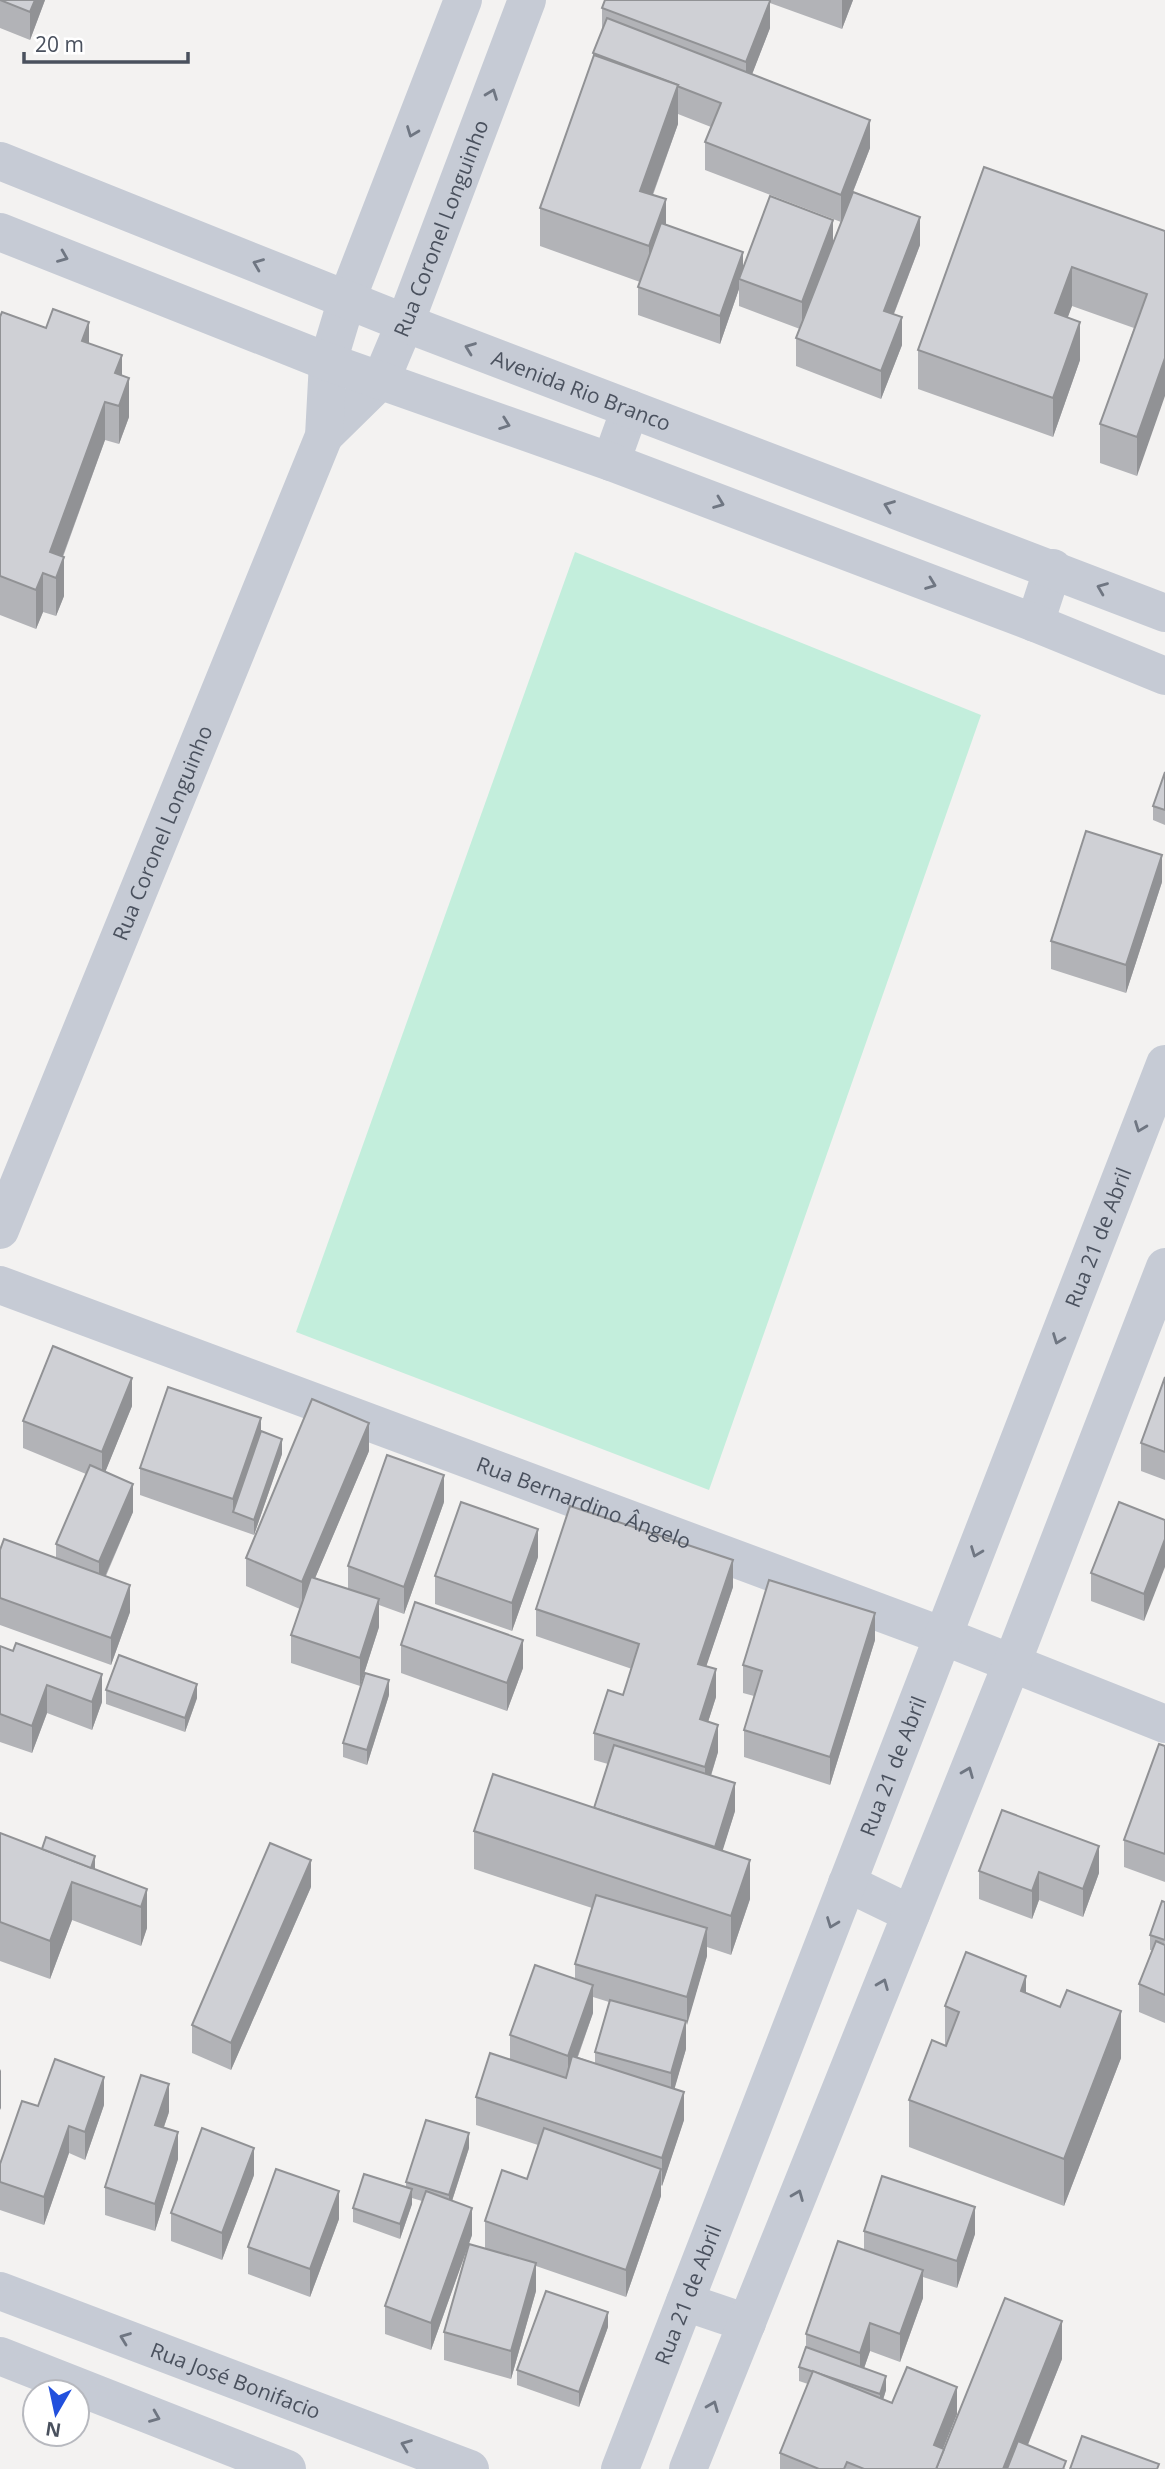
<svg xmlns="http://www.w3.org/2000/svg" width="1165" height="2469" viewBox="0 0 1165 2469" font-family="'Open Sans',sans-serif">
	<style>
		.park { fill: #c3eedc }
		.lines { fill: none; stroke-linecap: round; stroke-linejoin: round }
		.minor { stroke: #c6cbd5; stroke-width: 38 }
		.tertiary { stroke: #c6cbd5; stroke-width: 38 }
		.wall { fill: #b2b3b7; fill-rule: evenodd }
		.shaded-wall { fill: #919295 }
		.building { fill: #cfd0d5; stroke: #919295; stroke-width: 2 }
		.oneway { stroke: #6f7682 }
		.labels { text-anchor: middle; dominant-baseline: central; stroke-width: 5; stroke-linejoin: round; paint-order: stroke }
		.street-label { font-size: 21px; fill: #4a515e; stroke: #fff }
	</style>
	<rect width="100%" height="100%" fill="#f3f2f1"/>
	<polygon class="park" points="575,552 981,715 709,1490 296,1332"/>
	<g class="lines">
		<g class="minor">
			<path id="s1" d="M 324,436 L 381,380 L 405,323 L 527,0"/>
			<polyline points="611,462 630,409"/>
			<polyline points="1035,623 1053,568"/>
			<path id="s2" d="M 0,1230 L 324,436 L 328,362 L 347,299 L 463,0"/>
			<path id="s3" d="M 0,1285 L 943,1636 L 1165,1724"/>
			<polyline points="847,1883 911,1914"/>
			<path id="s4" d="M 0,2291 L 470,2469"/>
			<polyline points="685,2302 747,2323"/>
			<polyline points="0,2356 287,2469"/>
		</g>
		<g class="tertiary">
			<path id="s5" d="M 0,161 L 405,323 L 1165,613"/>
			<polyline points="0,232 328,362 611,462 1035,623 1165,676"/>
			<path id="s6" d="M 620,2469 L 1165,1064"/>
			<polyline points="688,2469 1012,1663 1165,1267"/>
		</g>
	</g>
	<g class="wall">
		<polygon points="0,0 45,0 30,40 0,28"/>
		<path d="M 605,0 L 853,0 L 842,29 L 770,3 L 770,28 L 752,74 L 870,148 L 853,192 L 920,245 L 894,314 L 902,345 L 881,399 L 796,366 L 796,338 L 800,329 L 739,306 L 739,289 L 720,344 L 638,315 L 638,287 L 640,282 L 540,246 L 540,208 L 593,59 L 593,53 L 602,30 L 602,8 ZM 678,114 L 711,127 L 705,142 L 705,170 L 841,222 L 833,242 L 743,270 L 666,225 L 653,195 L 678,124 Z"/>
		<polygon points="984,167 1165,231 1137,476 1100,463 1100,424 1134,328 1072,306 1067,318 1080,360 1053,437 918,389 918,350"/>
		<polygon points="0,317 89,344 122,375 129,417 119,444 105,440 63,557 64,596 56,616 43,612 36,629 0,615"/>
		<polygon points="1165,772 1165,825 1153,820 1153,806"/>
		<polygon points="1162,882 1126,993 1051,969 1051,941"/>
		<polygon points="1165,1377 1165,1480 1141,1471 1141,1443"/>
		<polygon points="132,1406 105,1472 133,1512 106,1576 130,1612 111,1665 0,1625 0,1550 56,1558 56,1544 86,1474 23,1448 23,1421"/>
		<polygon points="261,1431 282,1454 254,1535 140,1495 140,1468"/>
		<polygon points="369,1451 315,1578 348,1589 348,1566 444,1502 404,1614 379,1605 379,1627 360,1686 291,1663 291,1635 300,1609 246,1586 246,1558"/>
		<polygon points="1165,1520 1144,1621 1091,1601 1091,1573"/>
		<polygon points="538,1557 512,1631 435,1604 435,1576"/>
		<path d="M 733,1587 L 706,1666 L 716,1697 L 708,1722 L 718,1752 L 711,1776 L 735,1811 L 722,1851 L 750,1899 L 731,1955 L 707,1947 L 707,1956 L 686,2025 L 686,2049 L 674,2089 L 684,2120 L 662,2186 L 661,2185 L 661,2196 L 626,2297 L 536,2266 L 536,2291 L 511,2379 L 444,2360 L 444,2332 L 485,2248 L 485,2221 L 527,2179 L 538,2145 L 476,2125 L 476,2097 L 510,2060 L 510,2035 L 575,1979 L 575,1964 L 592,1908 L 474,1869 L 474,1831 L 594,1808 L 608,1764 L 594,1760 L 594,1733 L 623,1695 L 632,1669 L 536,1636 L 536,1609 ZM 593,1997 L 609,2002 L 595,2052 L 595,2063 L 578,2057 L 593,2013 Z"/>
		<polygon points="875,1640 830,1785 744,1757 744,1730 754,1696 743,1693 743,1665"/>
		<polygon points="401,1645 523,1668 507,1711 401,1673"/>
		<polygon points="0,1646 102,1702 92,1730 47,1713 32,1753 0,1742"/>
		<polygon points="106,1690 197,1698 185,1732 106,1704"/>
		<polygon points="389,1695 367,1765 343,1757 343,1743"/>
		<polygon points="1165,1746 1165,1882 1124,1867 1124,1840"/>
		<polygon points="0,1833 147,1889 147,1928 141,1946 72,1920 50,1979 0,1961"/>
		<polygon points="979,1871 1099,1873 1083,1917 1039,1900 1032,1919 979,1899"/>
		<polygon points="311,1887 231,2070 192,2053 192,2025"/>
		<polygon points="1165,1902 1165,2023 1139,2012 1139,1984 1152,1950 1150,1950 1150,1935"/>
		<polygon points="1026,1994 1121,2058 1064,2206 909,2147 909,2100 945,2045 945,2006"/>
		<polygon points="104,2105 85,2160 69,2153 44,2225 0,2210 0,2164 38,2106"/>
		<polygon points="169,2112 164,2127 178,2159 155,2231 105,2215 105,2187"/>
		<polygon points="469,2148 452,2201 472,2235 431,2350 385,2334 385,2306 422,2201 412,2198 412,2204 400,2239 353,2222 353,2208 406,2188 406,2182"/>
		<polygon points="254,2175 222,2260 171,2241 171,2213"/>
		<polygon points="339,2219 310,2297 248,2274 248,2247"/>
		<polygon points="864,2231 975,2234 957,2288 923,2277 923,2298 900,2362 870,2351 864,2368 886,2390 883,2400 892,2403 957,2414 943,2448 944,2449 1062,2359 1028,2445 1066,2469 780,2469 780,2453 808,2384 799,2381 799,2367 806,2347 806,2334 864,2250"/>
		<polygon points="608,2327 579,2407 517,2385 517,2370"/>
	</g>
	<g class="shaded-wall">
		<polygon points="35,0 45,0 30,40 30,12"/>
		<polygon points="842,0 853,0 842,29"/>
		<polygon points="770,1 770,28 746,90 746,62"/>
		<polygon points="678,85 678,124 640,229 640,191"/>
		<polygon points="870,120 870,148 841,222 841,195"/>
		<polygon points="666,199 666,238 649,285 649,246"/>
		<polygon points="920,217 920,245 884,339 884,311"/>
		<polygon points="833,220 833,248 802,330 802,302"/>
		<polygon points="743,252 743,279 739,279 739,289 720,344 720,316"/>
		<polygon points="1072,267 1072,306 1055,352 1055,313"/>
		<polygon points="902,317 902,345 881,399 881,371"/>
		<polygon points="89,322 89,361 82,341"/>
		<polygon points="1080,322 1080,360 1053,437 1053,398"/>
		<polygon points="122,355 122,393 115,373"/>
		<polygon points="1165,358 1165,396 1137,476 1137,437"/>
		<polygon points="129,378 129,417 119,444 119,406"/>
		<polygon points="105,402 105,440 55,577 50,552"/>
		<polygon points="64,557 64,596 56,616 56,578"/>
		<polygon points="43,573 43,612 36,629 36,590"/>
		<polygon points="1162,855 1162,882 1126,993 1126,965"/>
		<polygon points="132,1378 132,1406 102,1480 102,1452"/>
		<polygon points="261,1418 261,1446 233,1512 233,1499"/>
		<polygon points="369,1423 369,1451 302,1609 302,1582"/>
		<polygon points="282,1439 282,1454 254,1535 254,1520"/>
		<polygon points="444,1475 444,1502 404,1614 404,1587"/>
		<polygon points="133,1484 133,1512 99,1590 99,1562"/>
		<polygon points="538,1529 538,1557 512,1631 512,1603"/>
		<polygon points="1165,1539 1165,1567 1144,1621 1144,1594"/>
		<polygon points="733,1560 733,1587 698,1691 698,1664"/>
		<polygon points="130,1585 130,1612 111,1665 111,1638"/>
		<polygon points="379,1599 379,1627 360,1686 360,1658"/>
		<polygon points="875,1613 875,1640 830,1785 830,1757"/>
		<polygon points="523,1640 523,1668 507,1711 507,1683"/>
		<polygon points="716,1669 716,1697 700,1747 700,1719"/>
		<polygon points="102,1674 102,1702 92,1730 92,1702"/>
		<polygon points="389,1680 389,1695 367,1765 367,1750"/>
		<polygon points="197,1684 197,1698 185,1732 185,1718"/>
		<polygon points="47,1685 47,1713 32,1753 32,1726"/>
		<polygon points="718,1725 718,1752 705,1794 705,1767"/>
		<polygon points="735,1783 735,1811 715,1875 715,1847"/>
		<polygon points="1099,1846 1099,1873 1083,1917 1083,1889"/>
		<polygon points="95,1856 95,1871 83,1886"/>
		<polygon points="311,1860 311,1887 231,2070 231,2043"/>
		<polygon points="750,1860 750,1899 731,1955 731,1916"/>
		<polygon points="1039,1872 1039,1900 1032,1919 1032,1891"/>
		<polygon points="72,1882 72,1920 50,1979 50,1941"/>
		<polygon points="147,1889 147,1928 141,1946 141,1907"/>
		<polygon points="707,1928 707,1956 687,2025 687,1997"/>
		<polygon points="1026,1976 1026,2023 1021,1991"/>
		<polygon points="593,1985 593,2013 568,2083 568,2056"/>
		<polygon points="1121,2011 1121,2058 1064,2206 1064,2159"/>
		<polygon points="686,2021 686,2049 671,2101 671,2073"/>
		<polygon points="1,2069 1,2108 0,2110 0,2071"/>
		<polygon points="104,2077 104,2105 85,2160 85,2132"/>
		<polygon points="169,2084 169,2112 155,2152 155,2125"/>
		<polygon points="684,2092 684,2120 662,2186 662,2158"/>
		<polygon points="69,2126 69,2153 44,2225 44,2197"/>
		<polygon points="178,2132 178,2159 155,2231 155,2204"/>
		<polygon points="469,2133 469,2148 449,2210 449,2195"/>
		<polygon points="254,2148 254,2175 222,2260 222,2233"/>
		<polygon points="661,2169 661,2196 626,2297 626,2270"/>
		<polygon points="412,2189 412,2204 400,2239 400,2224"/>
		<polygon points="339,2191 339,2219 310,2297 310,2269"/>
		<polygon points="975,2207 975,2234 957,2288 957,2261"/>
		<polygon points="472,2208 472,2235 431,2350 431,2323"/>
		<polygon points="536,2263 536,2291 511,2379 511,2351"/>
		<polygon points="923,2270 923,2298 900,2362 900,2334"/>
		<polygon points="608,2312 608,2327 579,2407 579,2392"/>
		<polygon points="1062,2321 1062,2359 1018,2469 1003,2469"/>
		<polygon points="870,2323 870,2351 860,2380 860,2353"/>
		<polygon points="886,2376 886,2390 880,2409 880,2394"/>
		<polygon points="957,2387 957,2414 935,2469 934,2445"/>
	</g>
	<g class="building">
		<polygon points="0,0 35,0 30,12"/>
		<polygon points="605,0 769,0 770,1 746,62 602,8"/>
		<polygon points="607,18 870,120 841,195 705,142 721,103 677,86 678,85 593,53"/>
		<polygon points="594,55 678,85 640,191 666,199 649,246 540,208"/>
		<polygon points="984,167 1165,231 1165,358 1137,437 1100,424 1147,294 1072,267 1055,313 1080,322 1053,398 918,350"/>
		<polygon points="853,192 920,217 884,311 902,317 881,371 796,338"/>
		<polygon points="770,196 833,220 802,302 739,279"/>
		<polygon points="661,223 743,252 720,316 638,287"/>
		<polygon points="53,309 89,322 82,341 122,355 115,373 129,378 119,406 105,402 50,552 64,557 56,578 43,573 36,590 0,576 0,317 2,312 46,328"/>
		<polygon points="1165,772 1165,810 1153,806"/>
		<polygon points="1086,831 1162,855 1126,965 1051,941"/>
		<polygon points="53,1346 132,1378 102,1452 23,1421"/>
		<polygon points="1165,1377 1165,1452 1141,1443"/>
		<polygon points="168,1387 261,1418 233,1499 140,1468"/>
		<polygon points="312,1399 369,1423 302,1582 246,1558"/>
		<polygon points="261,1431 282,1439 254,1520 233,1512"/>
		<polygon points="387,1455 444,1475 404,1587 348,1566"/>
		<polygon points="90,1465 133,1484 99,1562 56,1544"/>
		<polygon points="461,1502 538,1529 512,1603 435,1576"/>
		<polygon points="1119,1502 1165,1520 1165,1539 1144,1594 1091,1573"/>
		<polygon points="570,1506 733,1560 698,1664 716,1669 700,1719 718,1725 705,1767 594,1733 608,1690 623,1695 639,1644 536,1609"/>
		<polygon points="4,1539 130,1585 111,1638 0,1598 0,1550"/>
		<polygon points="311,1577 379,1599 360,1658 291,1635"/>
		<polygon points="769,1580 875,1613 830,1757 744,1730 762,1671 743,1665"/>
		<polygon points="415,1602 523,1640 507,1683 401,1645"/>
		<polygon points="16,1643 102,1674 92,1702 47,1685 32,1726 0,1714 0,1646 13,1651"/>
		<polygon points="119,1655 197,1684 185,1718 106,1690"/>
		<polygon points="365,1673 389,1680 367,1750 343,1743"/>
		<polygon points="1159,1744 1165,1746 1165,1854 1124,1840"/>
		<polygon points="614,1745 735,1783 715,1847 594,1808"/>
		<polygon points="493,1774 750,1860 731,1916 474,1831"/>
		<polygon points="1002,1810 1099,1846 1083,1889 1039,1872 1032,1891 979,1871"/>
		<polygon points="0,1833 147,1889 141,1907 72,1882 50,1941 0,1922"/>
		<polygon points="46,1837 95,1856 91,1868 42,1849"/>
		<polygon points="270,1843 311,1860 231,2043 192,2025"/>
		<polygon points="596,1895 707,1928 687,1997 575,1964"/>
		<polygon points="1162,1901 1165,1902 1165,1940 1150,1935"/>
		<polygon points="1156,1941 1165,1945 1165,1995 1139,1984"/>
		<polygon points="966,1952 1026,1976 1021,1991 1060,2007 1067,1990 1121,2011 1064,2159 909,2100 932,2040 946,2046 959,2012 945,2006"/>
		<polygon points="535,1965 593,1985 568,2056 510,2035"/>
		<polygon points="610,2000 686,2021 671,2073 595,2052"/>
		<polygon points="490,2053 566,2078 572,2056 684,2092 662,2158 476,2097"/>
		<polygon points="55,2059 104,2077 85,2132 69,2126 44,2197 0,2182 0,2164 22,2101 38,2106"/>
		<polygon points="141,2075 169,2084 155,2125 178,2132 155,2204 105,2187"/>
		<polygon points="426,2120 469,2133 449,2195 406,2182"/>
		<polygon points="202,2128 254,2148 222,2233 171,2213"/>
		<polygon points="544,2128 661,2169 626,2270 485,2221 502,2170 527,2179"/>
		<polygon points="276,2169 339,2191 310,2269 248,2247"/>
		<polygon points="364,2174 412,2189 400,2224 353,2208"/>
		<polygon points="882,2176 975,2207 957,2261 864,2231"/>
		<polygon points="426,2191 472,2208 431,2323 385,2306"/>
		<polygon points="838,2241 923,2270 900,2334 870,2323 860,2353 806,2334"/>
		<polygon points="469,2244 536,2263 511,2351 444,2332"/>
		<polygon points="546,2291 608,2312 579,2392 517,2370"/>
		<polygon points="1005,2298 1062,2321 1003,2469 936,2469"/>
		<polygon points="806,2347 886,2376 880,2394 799,2367"/>
		<polygon points="907,2367 957,2387 934,2445 944,2449 936,2469 864,2469 847,2462 844,2469 819,2469 780,2453 813,2371 892,2403"/>
		<polygon points="1082,2436 1159,2464 1157,2469 1070,2469"/>
		<polygon points="1018,2441 1066,2461 1063,2469 1007,2469"/>
	</g>
	<defs><path id="oneway-chevron" d="M-2-3.5L2.5 0L-2 3.5" fill="none" stroke-width="1.6" stroke-linecap="round" stroke-linejoin="round" transform="scale(1.75)"/></defs>
	<g class="oneway">
		<use href="#oneway-chevron" transform="translate(492 94) rotate(-69)"/>
		<use href="#oneway-chevron" transform="translate(412 132) rotate(111)"/>
		<use href="#oneway-chevron" transform="translate(63 257) rotate(22)"/>
		<use href="#oneway-chevron" transform="translate(258 264) rotate(-158)"/>
		<use href="#oneway-chevron" transform="translate(470 348) rotate(-159)"/>
		<use href="#oneway-chevron" transform="translate(505 424) rotate(20)"/>
		<use href="#oneway-chevron" transform="translate(719 503) rotate(21)"/>
		<use href="#oneway-chevron" transform="translate(889 506) rotate(-159)"/>
		<use href="#oneway-chevron" transform="translate(931 584) rotate(21)"/>
		<use href="#oneway-chevron" transform="translate(1102 588) rotate(-158)"/>
		<use href="#oneway-chevron" transform="translate(1140 1127) rotate(111)"/>
		<use href="#oneway-chevron" transform="translate(1058 1339) rotate(111)"/>
		<use href="#oneway-chevron" transform="translate(976 1552) rotate(111)"/>
		<use href="#oneway-chevron" transform="translate(968 1772) rotate(-68)"/>
		<use href="#oneway-chevron" transform="translate(832 1923) rotate(111)"/>
		<use href="#oneway-chevron" transform="translate(883 1984) rotate(-68)"/>
		<use href="#oneway-chevron" transform="translate(798 2195) rotate(-68)"/>
		<use href="#oneway-chevron" transform="translate(125 2338) rotate(-159)"/>
		<use href="#oneway-chevron" transform="translate(713 2406) rotate(-68)"/>
		<use href="#oneway-chevron" transform="translate(155 2417) rotate(22)"/>
		<use href="#oneway-chevron" transform="translate(406 2445) rotate(-159)"/>
	</g>
	<g class="labels">
		<g class="street-label">
			<text stroke="none"><textPath href="#s1" startOffset="243">Rua Coronel Longuinho</textPath></text>
			<text stroke="none"><textPath href="#s5" startOffset="625">Avenida Rio Branco</textPath></text>
			<text stroke="none"><textPath href="#s2" startOffset="429">Rua Coronel Longuinho</textPath></text>
			<text stroke="none"><textPath href="#s6" startOffset="1321">Rua 21 de Abril</textPath></text>
			<text stroke="none"><textPath href="#s3" startOffset="623">Rua Bernardino Ângelo</textPath></text>
			<text stroke="none"><textPath href="#s6" startOffset="754">Rua 21 de Abril</textPath></text>
			<text stroke="none"><textPath href="#s6" startOffset="187">Rua 21 de Abril</textPath></text>
			<text stroke="none"><textPath href="#s4" startOffset="252">Rua José Bonifacio</textPath></text>
		</g>
	</g>
	<g transform="translate(56 2413) rotate(189)"><circle r="33" fill="#ffffff" stroke="#b7b9bf" stroke-width="2"/>
	<path d="M0-5L12 26L0 18L-12 26Z" fill="#2250dd"/>
	<text y="-10" font-size="19" font-weight="bold" text-anchor="middle" fill="#4a515e">N</text>
	</g>
	<path d="M24 52v10h164v-10" fill="none" stroke="#4a515e" stroke-width="3.5"/>
	<text x="35" y="52" font-size="21" fill="#4a515e" stroke="#ffffff" stroke-width="5" paint-order="stroke">20 m</text>
</svg>
